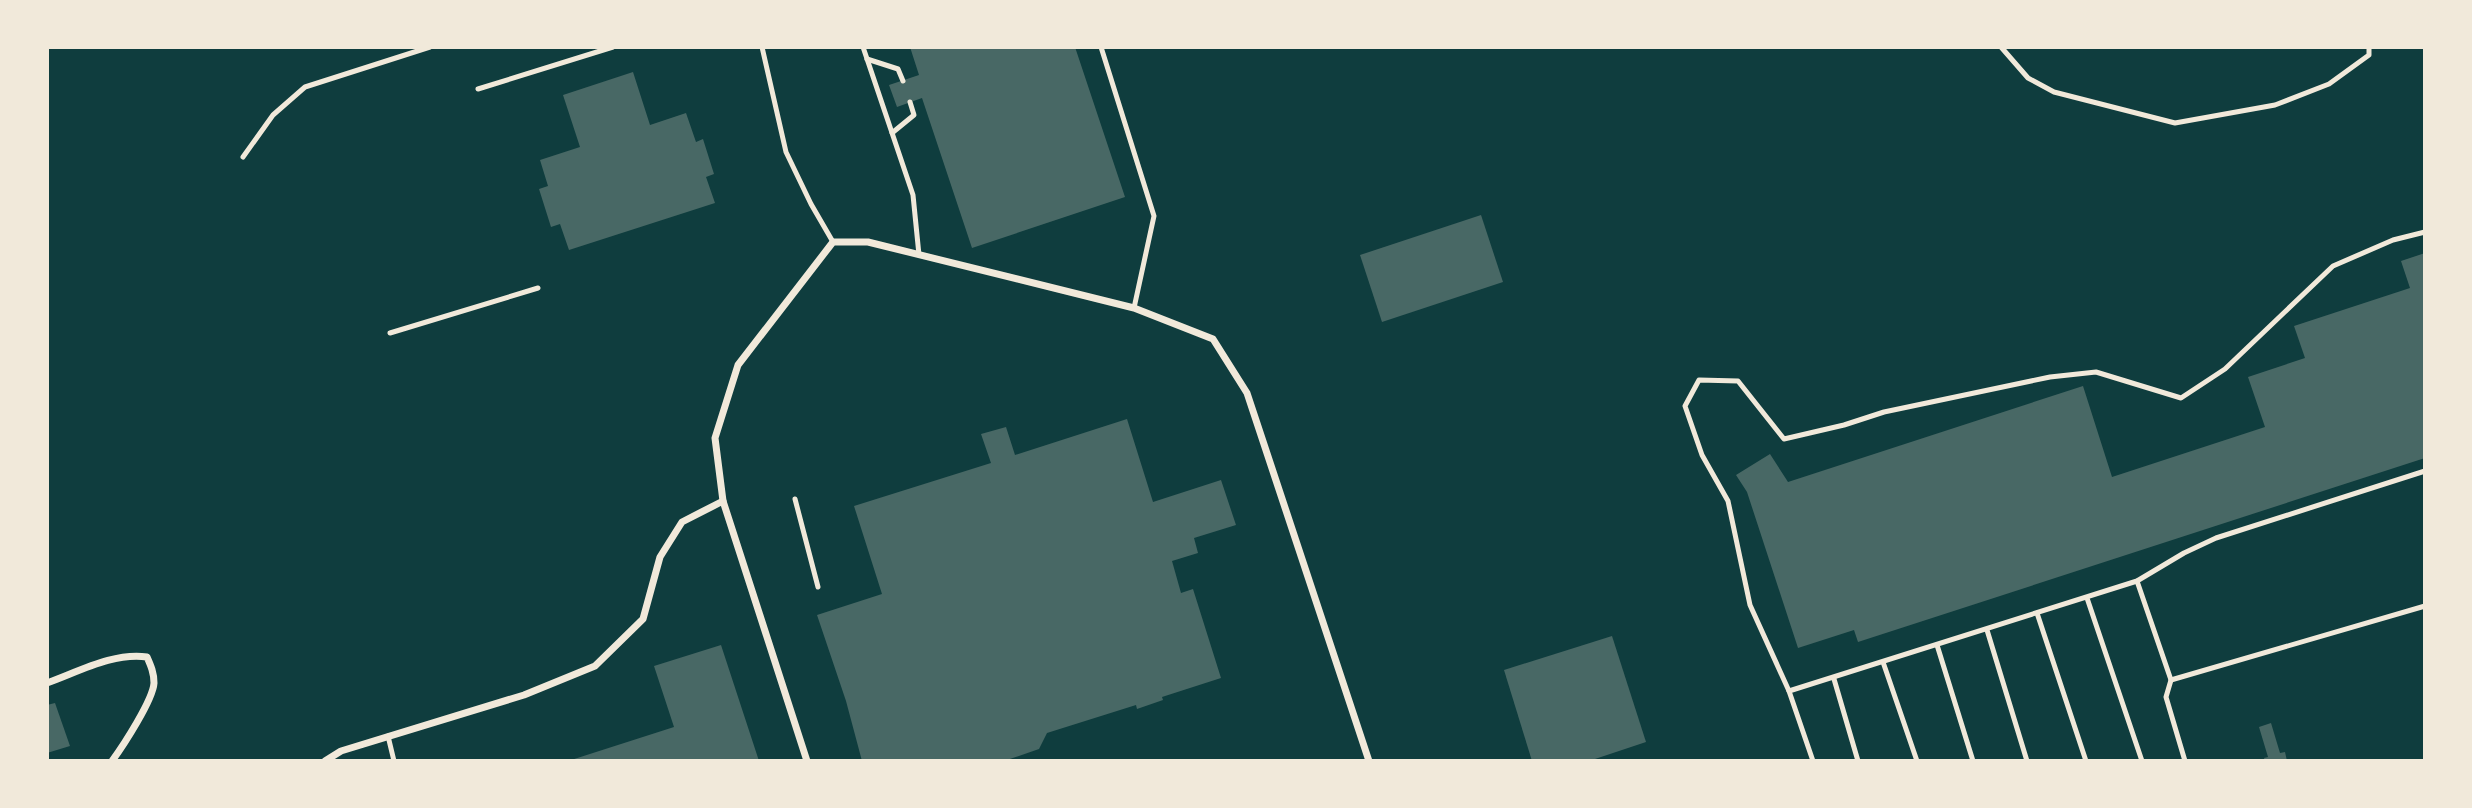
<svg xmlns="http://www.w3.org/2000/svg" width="2472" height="808" viewBox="0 0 2472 808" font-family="Inter,sans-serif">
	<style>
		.building { fill: #486865 }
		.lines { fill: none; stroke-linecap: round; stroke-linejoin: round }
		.service { stroke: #f1e9da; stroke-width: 5 }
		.minor { stroke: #f1e9da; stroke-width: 7 }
	</style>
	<rect width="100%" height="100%" fill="#0f3d3e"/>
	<g class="building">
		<polygon points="910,47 1075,47 1125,197 972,248 922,98 897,107 889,85 919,75"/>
		<polygon points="633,72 650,125 686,113 696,142 703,139 714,174 706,177 715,203 569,250 560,224 551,227 539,189 548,186 540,160 580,147 563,95"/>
		<polygon points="1481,215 1503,282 1382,322 1360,255"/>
		<polygon points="2425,253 2425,458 1858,642 1854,630 1798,648 1747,492 1736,475 1770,454 1788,482 2083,386 2112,477 2265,427 2248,377 2305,358 2294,326 2410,288 2401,261"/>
		<polygon points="1127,419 1153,502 1221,480 1236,525 1194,538 1198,553 1172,561 1181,593 1193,589 1221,678 1162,697 1163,700 1137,709 1136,705 1047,733 1039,749 1004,761 862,761 846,701 817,615 882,594 854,506 991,463 981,434 1006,427 1015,455"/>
		<polygon points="1612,636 1646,742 1589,761 1532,761 1504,670"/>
		<polygon points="721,645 759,761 568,761 674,727 654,666"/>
		<polygon points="55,703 70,746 47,753 47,705"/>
		<polygon points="2271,723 2280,753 2285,752 2287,761 2265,761 2264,758 2268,757 2259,727"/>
	</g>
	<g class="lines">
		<g class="service">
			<polyline points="762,47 786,152 811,204 833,242"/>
			<polyline points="863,47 913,195 919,255"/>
			<polyline points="1101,47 1154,216 1134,308"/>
			<polyline points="2001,47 2028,78 2054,92 2175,123 2275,105 2329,84 2369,55 2369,47"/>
			<polyline points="867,59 898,69 903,81"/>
			<polyline points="478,89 613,47"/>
			<polyline points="892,133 914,115 910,102"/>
			<polyline points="243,157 273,115 305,87 430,47"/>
			<polyline points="390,333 538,288"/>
			<polyline points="795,499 818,587"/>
			<polyline points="2137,581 2171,680 2166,697 2185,761"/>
			<polyline points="2087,598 2142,761"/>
			<polyline points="2037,613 2086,761"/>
			<polyline points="1987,630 2027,761"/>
			<polyline points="1937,645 1973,761"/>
			<polyline points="1883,662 1917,761"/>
			<polyline points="1834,679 1858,761"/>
			<polyline points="2171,680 2425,606"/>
			<polyline points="1789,691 2137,581 2184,553 2216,538 2425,471"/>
			<polyline points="388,736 394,761"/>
			<polyline points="1813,761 1789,691 1750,605 1728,501 1702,455 1685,406 1699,380 1738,381 1784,439 1844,425 1884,412 2050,377 2096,372 2181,398 2225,369 2333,266 2393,240 2425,232"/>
		</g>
		<g class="minor">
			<path d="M 47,683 C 78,672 114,652 147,657 C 151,666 154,673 154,683 C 153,700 123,746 112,761"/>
			<polyline points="325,761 341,751 524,695 595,666 643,619 660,557 682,522 723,501"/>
			<polyline points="807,761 723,501 715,438 738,365 833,242 868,242 1134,308 1213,339 1247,393 1369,761"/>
		</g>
	</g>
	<rect width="2472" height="808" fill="none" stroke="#f1e9da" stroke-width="98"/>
</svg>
